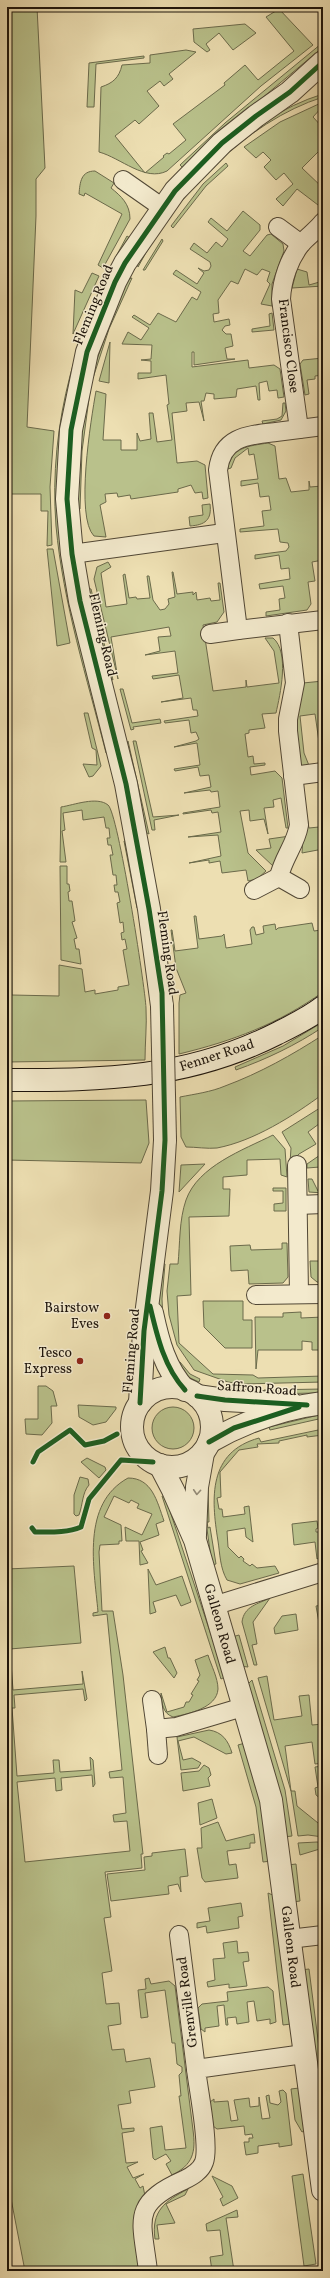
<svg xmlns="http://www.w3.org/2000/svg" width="330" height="2278" viewBox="0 0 330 2278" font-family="Vollkorn,serif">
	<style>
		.green { fill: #b9c18b; stroke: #6b6a4b }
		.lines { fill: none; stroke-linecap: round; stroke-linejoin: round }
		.minor-casing { stroke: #514735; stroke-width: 20 }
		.tertiary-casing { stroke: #514735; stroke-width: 24 }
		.secondary-casing { stroke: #1d140b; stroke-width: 24 }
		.minor { stroke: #f3eacd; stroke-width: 18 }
		.tertiary { stroke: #f3eacd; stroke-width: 22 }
		.secondary { stroke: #f3eacd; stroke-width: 22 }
		.tertiary-bridge-casing { stroke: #514735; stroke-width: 24; stroke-linecap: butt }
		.tertiary-bridge { stroke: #f3eacd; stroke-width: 22 }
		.cycleway-casing { stroke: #f3eacd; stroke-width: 8 }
		.cycleway { stroke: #1b5e20; stroke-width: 5 }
		.oneway { stroke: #938a76 }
		.poi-dot { fill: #8f2418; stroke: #f3eacd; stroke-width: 1.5 }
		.labels { text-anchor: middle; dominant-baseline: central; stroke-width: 3; stroke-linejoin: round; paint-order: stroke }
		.street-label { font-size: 14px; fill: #1d140b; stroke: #f3eacd }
		.poi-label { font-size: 14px; fill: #1d140b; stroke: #f3eacd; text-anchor: end }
	</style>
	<rect width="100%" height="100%" fill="#eddfb2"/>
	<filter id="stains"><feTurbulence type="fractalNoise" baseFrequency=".005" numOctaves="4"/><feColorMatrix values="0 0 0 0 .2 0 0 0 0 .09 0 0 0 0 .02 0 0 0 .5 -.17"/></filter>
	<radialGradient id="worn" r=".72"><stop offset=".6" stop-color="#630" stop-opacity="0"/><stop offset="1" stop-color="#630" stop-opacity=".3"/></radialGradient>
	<g class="green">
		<path d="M 7,7 L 37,7 L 45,168 L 36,179 L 36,216 L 27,427 L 54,431 L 50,487 L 52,545 L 47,546 L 48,511 L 41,511 L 41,494 L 11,494 L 12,995 L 59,996 L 59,965 L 82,969 L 85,992 L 95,990 L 95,994 L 118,990 L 118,987 L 129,985 L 123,950 L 127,949 L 125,939 L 122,940 L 121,933 L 124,932 L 123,922 L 120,923 L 117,903 L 120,902 L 118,892 L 115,892 L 114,885 L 117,885 L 116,875 L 113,875 L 110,855 L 113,855 L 111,845 L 108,845 L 107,838 L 110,838 L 109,828 L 106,828 L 104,817 L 83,820 L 82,810 L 63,813 L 65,830 L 62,831 L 66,862 L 60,862 L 61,807 C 74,805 97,796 108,805 C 118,812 145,986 146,1008 C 147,1025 145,1043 145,1060 L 7,1062 Z"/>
		<path d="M 279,9 L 313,45 L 261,86 L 167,171 C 145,182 121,158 99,152 L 101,87 C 113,83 119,78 122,65 L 150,63 L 150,55 L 186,50 L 196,52 L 169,74 L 173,79 L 164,86 L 160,81 L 147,91 L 159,106 L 139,124 L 135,120 L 115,136 L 145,173 L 164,157 L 163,156 L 167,153 L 169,154 L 186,140 L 173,124 L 225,85 L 224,83 L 245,65 L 258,80 L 294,51 L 266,17 Z"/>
		<polygon points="245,24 256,33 233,50 219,33 206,44 210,50 207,52 194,42 193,29"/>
		<polygon points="321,44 323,47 206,145 183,168 180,165 225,123"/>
		<polygon points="144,56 144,58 96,64 94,107 87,107 89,63"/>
		<path d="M 323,94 L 323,97 C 245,122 176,195 138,267 L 137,261 C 183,193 241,119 323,94 Z"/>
		<polygon points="323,102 323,106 313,117 323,128 323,157 318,152 302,168 323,188 322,200 318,205 297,189 283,206 276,199 293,184 284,173 276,180 264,167 271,160 263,152 256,158 244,147 280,122"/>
		<polygon points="226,163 228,166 206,186 173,228 171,226 203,184"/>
		<path d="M 95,171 L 114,183 L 111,188 C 121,196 130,204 130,219 L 103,268 L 98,265 L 122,214 L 85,193 L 84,196 L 79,194 C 80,182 81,171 95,171 Z"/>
		<path d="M 243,211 L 260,225 L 260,230 L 243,251 L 250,256 L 267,235 L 271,234 L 283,244 L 284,251 L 272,284 L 272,306 L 261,304 L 270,284 L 267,281 L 270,272 L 262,269 L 257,275 L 245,269 L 238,284 L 231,281 L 218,300 L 219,313 L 213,314 L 214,322 L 229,319 L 230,325 L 225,326 L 222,330 L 226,334 L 231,334 L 233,346 L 225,348 L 227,359 L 235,359 L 194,365 L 194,352 L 192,352 L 192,367 L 248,360 L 249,368 L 274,365 L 280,369 L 284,397 L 278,398 L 277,390 L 269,391 L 267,381 L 259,383 L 260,400 L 258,400 L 256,386 L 237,389 L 236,397 L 214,399 L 214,394 L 206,393 L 204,401 L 201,401 L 204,421 L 199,402 L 186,403 L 187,411 L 172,413 L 177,463 L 197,461 L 205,465 L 208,498 L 203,499 L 202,492 L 195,493 L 191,485 L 178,489 L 178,492 L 131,499 L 130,495 L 118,497 L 117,493 L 105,494 L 106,502 L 100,505 L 106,537 L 94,536 C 75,517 91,419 96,391 L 106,394 L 103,440 L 121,440 L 121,450 L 137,450 L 137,433 L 140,441 L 151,439 L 149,413 L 153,413 L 157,442 L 172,440 L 167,405 L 169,404 L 166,375 L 138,379 L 138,373 L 151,373 L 151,361 L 141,360 L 151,359 L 152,345 L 122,344 L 128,332 L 141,340 L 149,328 L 132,317 L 134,315 L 150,325 L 158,313 L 176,322 L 192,297 L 197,300 L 201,292 L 173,274 L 176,270 L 197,284 L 204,273 L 198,268 L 204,271 L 209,270 L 211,266 L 210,262 L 190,249 L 194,243 L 207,253 L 216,242 L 222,247 L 228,239 L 208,222 L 211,218 L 227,231 Z"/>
		<path d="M 127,236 L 130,238 L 64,418 L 108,753 L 106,753 C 87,678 63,603 56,526 C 48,423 78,324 127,236 Z"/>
		<polygon points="162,239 163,241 145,270 143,270"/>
		<polygon points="297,269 307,272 309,285 323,281 323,286 292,288"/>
		<polygon points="92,273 99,276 73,334 75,290 82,293"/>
		<polygon points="132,278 109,329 93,378 92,374 113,313 128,279"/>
		<polygon points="272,313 274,330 252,332 252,329 270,326 269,314"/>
		<polygon points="110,342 109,383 99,381"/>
		<polygon points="323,358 323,375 315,376 315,379 307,380 309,394 305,395 300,364 303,360"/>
		<polygon points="90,391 82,451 80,509 77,508 78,460 86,394"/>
		<polygon points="283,403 285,403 286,411 281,420 263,424 262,421 277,419 282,416"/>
		<path d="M 268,443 L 275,446 L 279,479 L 286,478 L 291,492 L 309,490 L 309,481 L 310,487 L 322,486 L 323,488 L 323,560 L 312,562 L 315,581 L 308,582 L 311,604 L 307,610 L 266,616 L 266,612 L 280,610 L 279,599 L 285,598 L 283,586 L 260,589 L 259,584 L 290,579 L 289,568 L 281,569 L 279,555 L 255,559 L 255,555 L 286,551 L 289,547 L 288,543 L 280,542 L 278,529 L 240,532 L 240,529 L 264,526 L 262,511 L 271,510 L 269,496 L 260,497 L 258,483 L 241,486 L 241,481 L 258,479 L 254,454 L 249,455 L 248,448 L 235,458 L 231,468 L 228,469 C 231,447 249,446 268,443 Z"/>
		<path d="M 210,504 C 212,520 205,525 190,526 L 189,517 L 203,515 L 202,505 Z"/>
		<polygon points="47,549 53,549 70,643 57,646"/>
		<path d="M 108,562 L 111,567 L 101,573 L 106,607 L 127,604 L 123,575 L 125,574 L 129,598 L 136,597 L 137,599 L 150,598 L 147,576 L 149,576 L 153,600 L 160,610 L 165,609 L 169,604 L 168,599 L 175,597 L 172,572 L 173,572 L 177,594 L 193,592 L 193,595 L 196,592 L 197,600 L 210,598 L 211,601 L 220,600 L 218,583 L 220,583 L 224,612 L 217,622 L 203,625 L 213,691 L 246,687 L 246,680 L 247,687 L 279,683 L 274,651 L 265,638 L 273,638 C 290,652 280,695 276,713 L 262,714 L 265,728 L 249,730 L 249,733 L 245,734 L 248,757 L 253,756 L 254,764 L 265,763 L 265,765 L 250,767 L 251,775 L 275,771 L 282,778 L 288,828 L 286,828 L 281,798 L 273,800 L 274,807 L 264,808 L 268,834 L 264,819 L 250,821 L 249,810 L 240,811 L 248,853 L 266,871 L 257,879 L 248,881 L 246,870 L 222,873 L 220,861 L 209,863 L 209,860 L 189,863 L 221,856 L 218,835 L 188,837 L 221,832 L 218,812 L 212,813 L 211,810 L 183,814 L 183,813 L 220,807 L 218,791 L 211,792 L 210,790 L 184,793 L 211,787 L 209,775 L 200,776 L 198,767 L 175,771 L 174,769 L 200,765 L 197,743 L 174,747 L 196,741 L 199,739 L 196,732 L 191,733 L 189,720 L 165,723 L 164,721 L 198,716 L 197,710 L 193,710 L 191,698 L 161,702 L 183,698 L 179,675 L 153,679 L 152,676 L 178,673 L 175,651 L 145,655 L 160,651 L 158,637 L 171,636 L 169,627 L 111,637 L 118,679 L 94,579 L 97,567 Z"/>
		<polygon points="87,588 91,589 113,680 109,678"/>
		<polygon points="323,681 323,717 319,717 321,742 319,742 315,714 300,716 304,753 310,768 301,766 292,727 303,683"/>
		<polygon points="120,689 123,689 132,723 160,719 161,723 133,727 134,729 131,730"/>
		<polygon points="84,713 88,713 101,766 93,776 89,777 83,764 97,765 96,750 92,748"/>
		<polygon points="128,741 149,834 145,832 126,745"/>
		<polygon points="133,741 136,741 153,817 179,815 154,820 155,830 152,830"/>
		<polygon points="305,806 309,828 319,827 319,822 323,821 323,849 302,853"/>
		<polygon points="290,836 274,867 256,850 271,848 269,839"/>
		<polygon points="124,841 127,841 139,908 137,908"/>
		<polygon points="60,866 67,866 67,884 69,884 70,891 68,892 69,901 72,901 75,921 72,922 77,938 74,939 76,949 79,949 81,964 61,960"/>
		<path d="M 194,916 L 196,916 L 199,939 L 222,936 L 224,934 L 226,948 L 252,944 L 250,930 L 252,927 L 254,927 L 256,935 L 264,933 L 263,926 L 275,924 L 276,930 L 278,928 L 312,923 L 314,931 L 321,930 L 320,922 L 323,922 L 323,992 C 278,1024 233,1041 179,1054 L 179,1003 L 180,995 L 186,993 L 176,968 L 171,930 L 172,930 L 175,951 L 198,948 Z"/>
		<path d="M 323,1022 L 323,1027 C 296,1045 267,1059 236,1070 L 235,1067 L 283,1046 Z"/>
		<path d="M 323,1035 L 323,1094 C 293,1116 254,1141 217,1148 C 207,1149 196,1147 186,1147 L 181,1137 L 180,1097 C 195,1094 211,1092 225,1086 C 260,1073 292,1055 323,1035 Z"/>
		<polygon points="146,1100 149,1143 141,1163 7,1160 7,1101"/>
		<polygon points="323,1106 323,1121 308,1132 316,1144 299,1154 290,1163 291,1148 282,1132"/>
		<path d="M 273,1135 L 285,1149 L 287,1177 L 281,1175 L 280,1159 L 247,1160 L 247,1175 L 223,1177 L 223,1189 L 230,1189 L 229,1216 L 189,1217 L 191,1295 L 177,1296 L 179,1343 L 213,1374 L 253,1375 L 258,1378 L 323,1376 L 323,1382 L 242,1384 L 228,1382 L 194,1370 L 177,1345 L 169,1315 L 167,1291 L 170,1264 L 178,1264 C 180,1244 179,1220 186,1200 C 198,1166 243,1150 273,1135 Z"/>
		<polygon points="323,1153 323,1187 320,1167 307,1168 307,1164"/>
		<polygon points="205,1164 179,1192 181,1165"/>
		<polygon points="308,1179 312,1179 318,1191 323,1191 323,1193 309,1192"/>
		<polygon points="273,1188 286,1188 286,1211 274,1211 274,1204 283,1203 283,1191 273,1191"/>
		<polygon points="282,1243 287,1243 288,1277 283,1283 249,1284 248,1270 231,1271 230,1246 250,1245 251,1250 282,1249"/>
		<polygon points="310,1261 323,1261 323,1283 317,1282 311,1277"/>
		<path d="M 162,1263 L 165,1264 L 162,1299 L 163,1320 C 154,1303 160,1282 162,1263 Z"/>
		<polygon points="203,1301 243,1301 243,1320 252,1320 252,1348 225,1348 204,1327"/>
		<polygon points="301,1312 301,1318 323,1317 323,1350 312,1350 312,1342 302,1341 302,1350 258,1350 256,1369 255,1317 283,1317 283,1313"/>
		<polygon points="180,1362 190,1374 200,1379 199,1382 188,1377 177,1364"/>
		<polygon points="38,1386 46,1386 53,1391 57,1406 51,1406 52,1423 42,1435 26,1434 25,1419 38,1419"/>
		<polygon points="323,1389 323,1392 316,1393 264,1394 264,1390"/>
		<polygon points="78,1405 116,1407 116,1409 106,1422 93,1425 79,1417"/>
		<circle cx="173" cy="1428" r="21"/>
		<polygon points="323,1414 323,1418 270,1430 269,1427"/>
		<path d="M 323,1429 L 323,1435 L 307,1437 L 307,1435 L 279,1441 L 279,1443 L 257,1444 L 258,1447 L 239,1450 L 220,1472 L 221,1497 L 217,1498 L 219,1509 L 222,1509 L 223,1517 L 245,1514 L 244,1507 L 249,1506 L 253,1542 L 246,1537 L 245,1528 L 227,1531 L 228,1547 L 239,1558 L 241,1556 L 244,1559 L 243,1561 L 250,1566 L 252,1564 L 257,1568 L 275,1566 L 279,1573 L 240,1584 L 227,1580 C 220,1568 220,1554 218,1541 C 211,1498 208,1452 259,1438 L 261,1442 Z"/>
		<polygon points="87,1458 105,1467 106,1470 99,1478 81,1462"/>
		<path d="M 80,1477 L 88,1479 L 89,1485 C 82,1493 83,1504 79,1515 L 76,1516 L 74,1514 L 74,1495 Z"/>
		<path d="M 128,1478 C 152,1478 157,1501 164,1521 L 156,1524 L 159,1535 L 140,1542 L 143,1550 L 141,1551 L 148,1563 L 140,1565 L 139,1541 L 126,1541 L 125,1527 L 142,1535 L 152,1514 L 137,1508 L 139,1504 L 131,1500 L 129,1503 L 114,1496 L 104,1517 L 121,1525 L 122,1541 L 119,1541 L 119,1544 L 100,1545 L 99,1552 L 102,1611 L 113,1611 L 123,1675 L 143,1854 L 141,1854 L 142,1868 L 105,1872 L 111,1917 L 104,1918 L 112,1971 L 102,1973 L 106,2004 L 119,2003 L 121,2024 L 108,2026 L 112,2050 L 124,2049 L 126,2062 L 150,2058 L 155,2087 L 129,2091 L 131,2103 L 118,2105 L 122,2129 L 134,2128 L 134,2131 L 122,2133 L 126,2163 L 138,2162 L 127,2167 L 133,2178 L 144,2174 L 135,2179 L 140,2188 L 143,2186 L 145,2196 L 142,2271 L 25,2271 L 7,2178 L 7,1569 L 74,1566 L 81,1643 L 10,1649 L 13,1690 L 83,1684 L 82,1671 L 87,1699 L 85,1701 L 83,1689 L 14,1695 L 15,1708 L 12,1708 L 17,1776 L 54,1773 L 53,1760 L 59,1760 L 60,1772 L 91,1770 L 90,1757 L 93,1760 L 95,1784 L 93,1787 L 92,1775 L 61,1778 L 62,1790 L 56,1791 L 55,1778 L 17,1782 L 25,1862 L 130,1851 L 127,1821 L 114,1822 L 113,1815 L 126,1813 L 123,1777 L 110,1778 L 109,1772 L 122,1770 L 107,1614 L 93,1616 L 93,1613 L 98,1612 C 94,1567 81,1504 128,1478 Z"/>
		<polygon points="205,1489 208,1490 209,1522 207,1522 208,1528 210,1527 216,1564 212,1565 206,1522"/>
		<polygon points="162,1496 165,1496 225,1677 221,1679"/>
		<polygon points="317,1521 318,1528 316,1529 316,1532 319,1532 322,1556 317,1559 315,1542 294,1545 292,1524"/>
		<polygon points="148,1569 156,1585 182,1576 191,1602 181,1606 176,1595 153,1602 156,1612 150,1614"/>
		<path d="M 270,1598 L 253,1622 L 257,1644 L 252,1645 L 257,1665 L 254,1665 L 242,1622 C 244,1606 258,1604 270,1598 Z"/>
		<polygon points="323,1605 323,1633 321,1634 316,1606"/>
		<polygon points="296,1614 298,1630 275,1634 274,1628 282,1616"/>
		<polygon points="239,1635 248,1667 240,1666 232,1637"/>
		<polygon points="165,1647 168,1658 170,1658 177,1673 174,1678 153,1652"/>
		<path d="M 208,1655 C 211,1665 218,1678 218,1689 C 217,1708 188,1714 173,1717 C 162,1713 162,1703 161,1693 L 167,1712 L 184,1707 L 186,1702 L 189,1702 L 193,1695 L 191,1694 L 199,1681 L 197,1680 L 200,1675 L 195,1660 Z"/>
		<polygon points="267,1676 274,1720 302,1716 299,1696 309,1695 312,1725 323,1724 323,1763 315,1764 312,1742 285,1746 291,1791 295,1791 297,1806 323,1827 323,1837 308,1835 298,1836 291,1791 258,1678"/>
		<polygon points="252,1680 285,1790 292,1836 284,1837 246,1686"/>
		<path d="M 209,1730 C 222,1732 228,1740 232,1753 L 226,1754 L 194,1737 L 178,1741 L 183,1760 L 192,1758 L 201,1763 L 198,1768 L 181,1770 L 177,1737 Z"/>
		<polygon points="245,1743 264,1807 271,1861 263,1862 256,1807 238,1745"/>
		<polygon points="204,1765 209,1768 211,1775 208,1778 210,1786 183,1791 181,1773 199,1771"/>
		<polygon points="323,1766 323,1799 322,1800 316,1795 315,1788 318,1787 315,1767"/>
		<polygon points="212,1799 217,1818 200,1825 198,1803"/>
		<polygon points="218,1822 226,1841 254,1834 255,1843 250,1843 250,1848 227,1851 229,1865 236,1864 238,1878 205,1882 202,1878 197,1848 202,1848 201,1828"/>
		<polygon points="317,1842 323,1843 323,1848 300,1855 298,1843"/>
		<polygon points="185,1849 188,1876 180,1877 181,1892 178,1884 168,1886 169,1894 111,1901 107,1874 145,1870 144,1857 152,1856 152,1853"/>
		<polygon points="296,1864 300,1901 293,1902 288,1865"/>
		<polygon points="268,1893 275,1896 291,2024 283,2025"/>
		<polygon points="241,1903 243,1916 238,1917 239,1928 207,1933 206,1926 197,1928 197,1923 210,1921 208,1908"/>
		<polygon points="237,1941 238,1953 248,1952 249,1961 243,1962 247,1986 229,1988 229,1984 208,1987 207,1982 215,1980 213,1959 225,1958 223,1943"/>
		<polygon points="309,1969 323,2079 323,2131 301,1970"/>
		<path d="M 149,1978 L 151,1984 L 169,1981 L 175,1986 L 193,2130 C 196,2152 193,2165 172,2175 L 166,2164 L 171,2161 L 166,2154 L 155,2160 L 153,2158 L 150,2128 L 162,2126 L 165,2150 L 186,2148 L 179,2096 L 181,2096 L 179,2075 L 182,2072 L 182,2067 L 177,2064 L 175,2043 L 172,2043 L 165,1990 L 145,1993 L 148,2017 L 141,2018 L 138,1990 L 146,1989 L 145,1979 Z"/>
		<polygon points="268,1987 273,1991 276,2022 270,2024 270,2019 257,2021 254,2001 247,2002 249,2022 237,2024 236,2017 227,2018 228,2025 226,2025 224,2005 217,2006 219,2026 205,2028 205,2032 201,2029 198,2008 202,2004 228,2001 227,1992"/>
		<polygon points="299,2088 304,2131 302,2132 295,2120 291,2089"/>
		<polygon points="283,2090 286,2093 292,2145 279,2147 279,2143 258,2146 258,2153 246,2155 244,2142 249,2142 249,2138 253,2138 252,2134 245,2135 244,2126 217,2129 213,2126 210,2102 214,2099 214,2102 228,2101 231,2121 238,2120 234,2100 249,2098 250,2107 259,2106 259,2097 262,2119 270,2118 266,2096 269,2095 270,2103 278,2105 281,2102 279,2091"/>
		<polygon points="303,2174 316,2264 304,2266 292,2176"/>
		<polygon points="212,2176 232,2186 238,2198 223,2206 220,2199 223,2197"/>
		<path d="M 188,2189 L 185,2195 L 166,2204 L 175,2223 L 157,2225 L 159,2239 L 155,2239 C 151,2211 165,2201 188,2189 Z"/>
		<polygon points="237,2210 238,2217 226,2218 234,2271 212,2271 210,2257 223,2255 220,2230 207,2231 206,2224"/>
	</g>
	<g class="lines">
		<defs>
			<g id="minor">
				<polyline points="123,180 163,208"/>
				<polyline points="278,227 301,244"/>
				<path d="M 299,429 L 281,299 C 282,280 289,259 301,244 C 308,236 317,230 323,222"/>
				<polyline points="72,554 224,533"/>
				<path d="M 288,623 L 295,683 L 288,719 L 288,731 L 299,825 C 296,844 283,858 279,877 L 300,889"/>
				<polyline points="238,630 323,620"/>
				<path d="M 210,634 L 238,630 L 218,470 C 222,436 249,435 276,432 C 292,430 307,428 323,426"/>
				<polyline points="293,776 323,772"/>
				<polyline points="254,890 279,877"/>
				<polyline points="297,1165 299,1294"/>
				<polyline points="298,1205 323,1204"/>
				<polyline points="256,1295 323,1294"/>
				<polyline points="213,1606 323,1572"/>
				<polyline points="152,1700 156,1729 176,1727 243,1707"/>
				<polyline points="156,1729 158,1755"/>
				<polyline points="179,1935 196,2069"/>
				<polyline points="289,1939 323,1935"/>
				<path d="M 148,2271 C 142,2220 130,2204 184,2180 C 192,2176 201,2171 204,2162 C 210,2146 198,2088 196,2069 L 304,2054"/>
			</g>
			<g id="tertiary">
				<polyline points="162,1006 149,909 126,784 80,601 72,554 67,499 71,430 87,352 115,282 125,263 175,191 222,143 256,116 290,92 323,62"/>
				<path d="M 152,1313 C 158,1341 165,1369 185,1390"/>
				<circle cx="172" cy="1427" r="40"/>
				<polyline points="197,1396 225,1400 292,1404"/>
				<polyline points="140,1403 144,1331 162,1191 165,1140"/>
				<path d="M 209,1442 C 244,1422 283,1408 323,1403"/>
				<polyline points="160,1465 173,1490 195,1540 271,1800 323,2190"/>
				<polyline points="195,1535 197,1487 203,1453"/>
			</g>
			<path id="secondary" d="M 7,1080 C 104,1080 187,1079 276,1034 C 292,1026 309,1018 323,1007"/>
		</defs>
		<use href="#minor" class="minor-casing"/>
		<use href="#tertiary" class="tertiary-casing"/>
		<use href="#secondary" class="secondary-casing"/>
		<use href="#minor" class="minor"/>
		<use href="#tertiary" class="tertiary"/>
		<use href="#secondary" class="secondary"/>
		<defs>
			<polyline id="tertiary-bridge" points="162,1006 165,1140"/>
		</defs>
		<use href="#tertiary-bridge" class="tertiary-bridge-casing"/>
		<use href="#tertiary-bridge" class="tertiary-bridge"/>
		<defs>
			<g id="cycleway">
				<path d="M 150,1306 C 157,1336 164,1367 185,1390"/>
				<polyline points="197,1396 225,1400 307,1405"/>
				<polyline points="140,1403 144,1331 162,1191 165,1140 162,993 149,909 126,784 80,601 72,554 67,499 71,430 87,352 115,282 125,263 175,191 222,143 256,116 290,92 323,62"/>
				<polyline points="209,1442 234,1428 299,1407"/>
				<polyline points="33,1462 38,1452 70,1430 85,1445 104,1441 117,1434"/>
				<path d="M 32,1528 L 35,1532 C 50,1532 67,1533 81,1527 L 89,1499 L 121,1460 L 153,1462"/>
			</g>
		</defs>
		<use href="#cycleway" class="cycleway-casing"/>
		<use href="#cycleway" class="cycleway"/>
	</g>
	<defs><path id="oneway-chevron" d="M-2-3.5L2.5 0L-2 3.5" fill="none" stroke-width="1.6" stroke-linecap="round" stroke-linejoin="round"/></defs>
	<use class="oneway" href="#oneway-chevron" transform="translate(197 1492) rotate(94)"/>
	<g class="poi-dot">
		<circle cx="107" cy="1316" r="4"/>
		<circle cx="80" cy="1361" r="4"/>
	</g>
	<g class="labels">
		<g class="street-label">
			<text transform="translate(94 305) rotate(-68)">Fleming Road</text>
			<text transform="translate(288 346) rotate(83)">Francisco Close</text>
			<text transform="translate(102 635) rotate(77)">Fleming Road</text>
			<text transform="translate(167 953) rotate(82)">Fleming Road</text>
			<text transform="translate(217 1056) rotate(-18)">Fenner Road</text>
			<text transform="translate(132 1351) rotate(-85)">Fleming Road</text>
			<text transform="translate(257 1389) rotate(4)">Saffron Road</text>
			<text transform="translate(219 1624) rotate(74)">Galleon Road</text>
			<text transform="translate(290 1947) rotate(83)">Galleon Road</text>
			<text transform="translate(188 2002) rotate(-97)">Grenville Road</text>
		</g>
		<g class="poi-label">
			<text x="99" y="1308">Bairstow<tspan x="99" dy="16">Eves</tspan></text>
			<text x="72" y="1353">Tesco<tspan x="72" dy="16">Express</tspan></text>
		</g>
	</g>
	<rect width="330" height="2278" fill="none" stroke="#eddfb2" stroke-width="24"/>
	<rect x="8" y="8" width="314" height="2262" fill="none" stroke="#1d140b" stroke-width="2"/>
	<rect x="12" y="12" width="306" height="2254" fill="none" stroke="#1d140b"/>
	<rect width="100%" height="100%" filter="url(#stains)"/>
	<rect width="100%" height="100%" fill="url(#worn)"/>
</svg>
